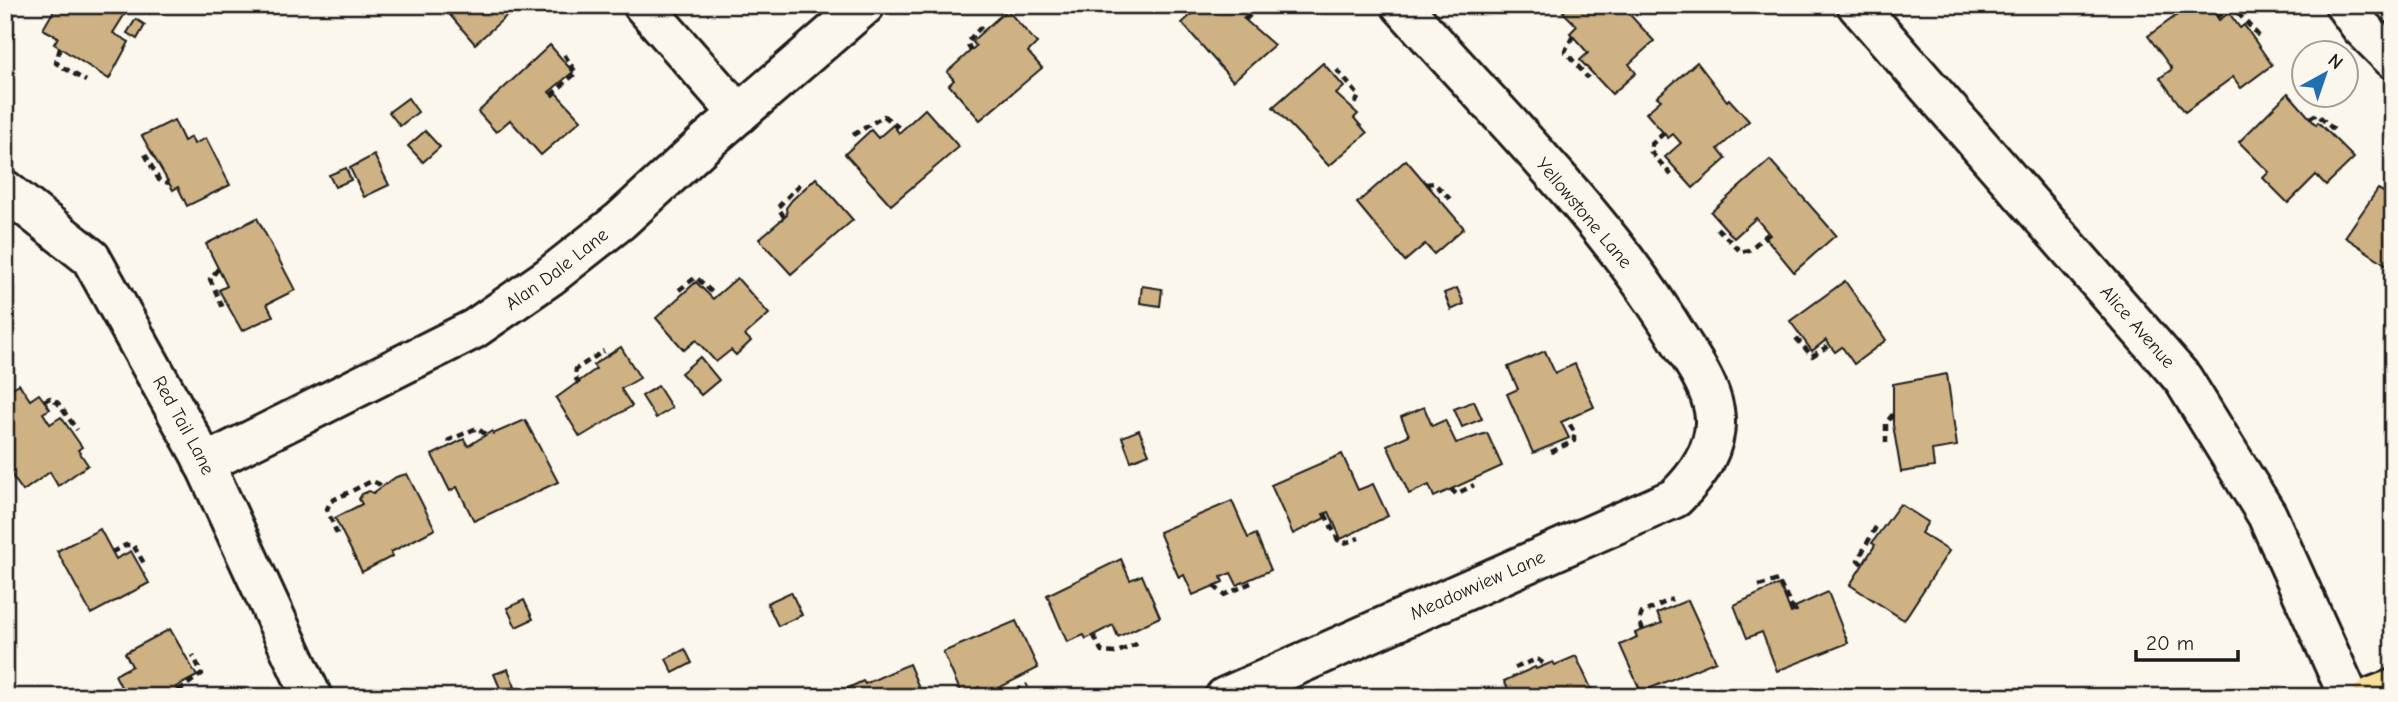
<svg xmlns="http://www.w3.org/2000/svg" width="2398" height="702" viewBox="0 0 2398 702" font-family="'Comic Neue',sans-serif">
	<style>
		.building { fill: #cfb284; stroke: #1c1c1c; stroke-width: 2 }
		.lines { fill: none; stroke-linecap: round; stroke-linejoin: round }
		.minor-casing { stroke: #1c1c1c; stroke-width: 44 }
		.major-casing { stroke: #1c1c1c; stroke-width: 44 }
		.path { stroke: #1c1c1c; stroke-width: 4.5; stroke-dasharray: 7 5; stroke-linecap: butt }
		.minor { stroke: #fbf7ec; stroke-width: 38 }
		.major { stroke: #fbdf96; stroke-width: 38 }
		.labels { text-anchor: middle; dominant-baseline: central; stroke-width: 7; stroke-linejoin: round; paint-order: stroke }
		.street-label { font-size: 19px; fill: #1c1c1c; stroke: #fbf7ec }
	</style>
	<rect width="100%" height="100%" fill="#fbf7ec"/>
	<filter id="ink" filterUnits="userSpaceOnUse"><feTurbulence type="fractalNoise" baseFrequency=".0143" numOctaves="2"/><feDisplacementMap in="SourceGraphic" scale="14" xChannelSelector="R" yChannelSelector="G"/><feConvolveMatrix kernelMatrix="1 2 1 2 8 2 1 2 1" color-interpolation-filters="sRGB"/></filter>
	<g filter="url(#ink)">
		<g class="building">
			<polygon points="57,5 114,5 126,12 113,33 129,42 109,79 54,44 58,37 43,29"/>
			<polygon points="436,5 503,5 510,13 475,44 444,8 441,11"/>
			<polygon points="1202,5 1257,5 1243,18 1274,45 1233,81 1182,23"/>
			<polygon points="1571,5 1621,5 1654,41 1629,64 1636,73 1612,94 1580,60 1588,53 1570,33 1577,26 1563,12"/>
			<polygon points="2191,5 2209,5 2219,20 2229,13 2240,28 2244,25 2272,65 2241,88 2233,77 2185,112 2160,78 2172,69 2148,36"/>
			<polygon points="1007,10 1037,43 1028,52 1042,68 980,120 949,85 954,80 947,72 976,46 972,41"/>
			<polygon points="136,19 145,25 137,39 127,33"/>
			<polygon points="550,45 573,72 549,92 553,96 556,93 581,120 541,155 510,120 496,132 478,112"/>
			<polygon points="1697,62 1727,101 1729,99 1749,121 1718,149 1726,159 1693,188 1665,157 1681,143 1673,134 1668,138 1646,113 1661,100 1657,97"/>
			<polygon points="1323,63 1344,87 1336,94 1358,114 1354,118 1367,133 1329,166 1273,107"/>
			<polygon points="2288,93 2316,125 2318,122 2354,158 2326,185 2316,175 2288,203 2263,178 2269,172 2239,142"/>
			<polygon points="408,98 418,112 400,126 389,112"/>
			<polygon points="925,109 959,147 891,205 845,154 871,130 878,138 893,125 899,133"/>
			<polygon points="174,120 184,141 191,137 194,144 206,138 230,185 187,206 178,187 173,190 142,136"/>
			<polygon points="425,131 440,147 423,162 408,146"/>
			<polygon points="374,155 389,185 364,197 350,168"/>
			<polygon points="1406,160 1464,228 1434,254 1425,244 1405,261 1357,203"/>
			<polygon points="1770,160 1836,235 1794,272 1766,238 1770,235 1756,218 1734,238 1711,212"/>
			<polygon points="346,168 351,180 335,187 329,175"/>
			<polygon points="816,178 853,220 791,274 759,239 787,215 786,208 792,200"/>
			<polygon points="2378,189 2393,197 2393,262 2390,267 2345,237"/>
			<polygon points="257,218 295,290 267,304 273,316 242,331 219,290 227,286 206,244"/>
			<polygon points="737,278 769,314 745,335 751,341 736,355 731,350 716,362 696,340 684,350 656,318 696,282 713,299"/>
			<polygon points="1845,281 1886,340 1854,364 1842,347 1835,352 1826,340 1812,351 1790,321"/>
			<polygon points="1142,286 1162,289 1160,306 1140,303"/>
			<polygon points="1457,288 1464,304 1451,310 1444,293"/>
			<polygon points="621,347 640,378 621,389 632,406 580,437 556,398 596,369 593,365"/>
			<polygon points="1545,351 1555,373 1575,364 1594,407 1561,422 1569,438 1533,453 1507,394 1518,389 1508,367"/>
			<polygon points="700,357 719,380 701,395 681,373"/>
			<polygon points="1947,374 1957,446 1932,450 1934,467 1901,472 1893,425 1893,384"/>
			<polygon points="19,384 30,400 39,394 50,409 43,413 50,424 61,417 82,447 78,450 88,465 58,486 50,472 23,491 5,466 5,393"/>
			<polygon points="658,386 672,408 656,418 642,396"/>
			<polygon points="1474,401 1482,419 1462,427 1454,409"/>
			<polygon points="1424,407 1432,426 1445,420 1456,443 1487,433 1502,466 1434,497 1429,485 1409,494 1387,445 1409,435 1401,417"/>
			<polygon points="525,420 558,482 474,521 457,487 450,491 432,455 464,439 468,446 492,431 493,434"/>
			<polygon points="1139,430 1149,454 1131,461 1122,437"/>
			<polygon points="1342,454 1358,490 1373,484 1388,516 1341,539 1329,512 1323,514 1325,518 1293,534 1271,485"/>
			<polygon points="407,474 435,529 391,552 393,556 362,572 335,518 362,504 359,499 362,494 369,491 373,493 396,477"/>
			<polygon points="1232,501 1248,538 1256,534 1271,570 1237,585 1231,573 1221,577 1223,582 1193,595 1184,575 1179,578 1159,532"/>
			<polygon points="1900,504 1928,522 1921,533 1949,551 1904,620 1850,585 1875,545 1872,543"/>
			<polygon points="100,529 116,559 131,551 149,583 91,614 57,551"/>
			<polygon points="1121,559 1130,580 1142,575 1160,617 1118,637 1113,625 1086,639 1084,635 1067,642 1047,595"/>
			<polygon points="1780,584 1791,613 1797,611 1795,607 1828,592 1848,643 1777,671 1762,632 1747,638 1734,605"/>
			<polygon points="791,592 802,615 778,626 767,603"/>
			<polygon points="524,600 533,619 516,627 507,608"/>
			<polygon points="1688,600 1716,661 1641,692 1620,645 1637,637 1635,633 1662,623 1657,613"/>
			<polygon points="1016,621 1038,668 983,696 979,687 962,695 943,652"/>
			<polygon points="170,629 197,676 176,687 181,697 126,697 115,675 132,666 125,653"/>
			<polygon points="685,649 692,663 673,673 666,659"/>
			<polygon points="1576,656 1595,697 1512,697 1504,681 1535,667 1536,669 1553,662 1555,665"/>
			<polygon points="909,664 923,697 831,696 863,681 865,684"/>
			<polygon points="508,669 515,687 502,693 494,674"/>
		</g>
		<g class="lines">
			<defs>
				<g id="minor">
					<polyline points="643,5 739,114"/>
					<path id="s1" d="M 1857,5 L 2183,379 L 2267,515 L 2349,697"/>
					<polyline points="2345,5 2361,27 2393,59"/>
					<path id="s2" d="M 5,190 L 91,258 L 200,454 L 312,697"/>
					<path id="s3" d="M 204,464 L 474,329 L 549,277 L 620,221 L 705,143 L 865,5"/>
					<path id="s4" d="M 1225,697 L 1675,498 C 1699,475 1720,445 1714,410 C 1709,383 1693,362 1679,339 C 1604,215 1496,113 1401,5"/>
				</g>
				<polyline id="major" points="2372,697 2393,689"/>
			</defs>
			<use href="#minor" class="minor-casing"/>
			<use href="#major" class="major-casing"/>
			<g class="path">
				<polyline points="2217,17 2226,11 2235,10 2259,36"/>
				<polyline points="1245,20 1261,5"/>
				<polyline points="1573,36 1565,51 1588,78"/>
				<polyline points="60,48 56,63 86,81"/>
				<polyline points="971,51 967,42 982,26"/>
				<polyline points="1337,70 1359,96 1353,108"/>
				<polyline points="551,95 576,73 564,54"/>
				<polyline points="2310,118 2317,114 2334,130"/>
				<polyline points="1664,133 1652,144 1651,152 1674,178"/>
				<polyline points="853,135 884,116 902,130"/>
				<polyline points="145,154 159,180 169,183"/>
				<polyline points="1426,184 1434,183 1450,199"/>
				<polyline points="784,217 778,207 801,183"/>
				<polyline points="1717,228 1741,252 1749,250 1769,233"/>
				<polyline points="218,269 210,279 223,308"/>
				<polyline points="679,290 696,277 716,296"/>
				<polyline points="1796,338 1812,356 1830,345"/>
				<polyline points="579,384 575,377 576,369 604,351"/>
				<polyline points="44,401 50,398 58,403 77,430"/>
				<polyline points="447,441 477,428 485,434"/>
				<polyline points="1886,443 1886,423 1893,414"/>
				<polyline points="1551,452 1574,441 1574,432 1567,419"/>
				<polyline points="1451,489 1456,494 1474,485"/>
				<polyline points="1325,514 1338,540 1345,543 1359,538"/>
				<polyline points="337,534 327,509 331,501 372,481 379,484 382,489"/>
				<polyline points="112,552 126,545 133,545 145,565"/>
				<polyline points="1862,564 1858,560 1878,523"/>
				<polyline points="1214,586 1224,595 1253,582"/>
				<polyline points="1759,586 1778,580 1794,612"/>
				<polyline points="1643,630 1639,621 1642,613 1672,599"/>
				<polyline points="1094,636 1102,652 1115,653 1139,643"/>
				<polyline points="1515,668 1537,659 1546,665"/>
				<polyline points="178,691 202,674 193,655"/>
				<polyline points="992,692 996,697"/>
				<polyline points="1005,697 1028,685"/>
			</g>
			<use href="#minor" class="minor"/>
			<use href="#major" class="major"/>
		</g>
	</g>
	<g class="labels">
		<g class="street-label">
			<text transform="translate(1584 213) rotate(50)">Yellowstone Lane</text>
			<text stroke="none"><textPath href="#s3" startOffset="404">Alan Dale Lane</textPath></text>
			<text stroke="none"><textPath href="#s1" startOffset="427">Alice Avenue</textPath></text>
			<text stroke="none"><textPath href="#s2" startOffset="301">Red Tail Lane</textPath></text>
			<text stroke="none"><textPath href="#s4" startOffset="276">Meadowview Lane</textPath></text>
		</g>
	</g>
	<rect width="2398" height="702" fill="none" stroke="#fbf7ec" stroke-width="28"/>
	<rect x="14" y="14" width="2370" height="674" fill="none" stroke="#1c1c1c" stroke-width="2.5" filter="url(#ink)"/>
	<g transform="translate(2325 74) rotate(40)"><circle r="33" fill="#fbf7ec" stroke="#a29f99" stroke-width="2"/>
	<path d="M0-5L12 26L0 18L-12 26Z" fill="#1f6fb2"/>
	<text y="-10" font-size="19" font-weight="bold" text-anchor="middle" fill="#1c1c1c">N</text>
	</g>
	<path d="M2136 650v10h102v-10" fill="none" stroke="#1c1c1c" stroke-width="3.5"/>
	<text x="2146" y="650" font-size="21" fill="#1c1c1c" stroke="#fbf7ec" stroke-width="5" paint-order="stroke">20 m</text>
</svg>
